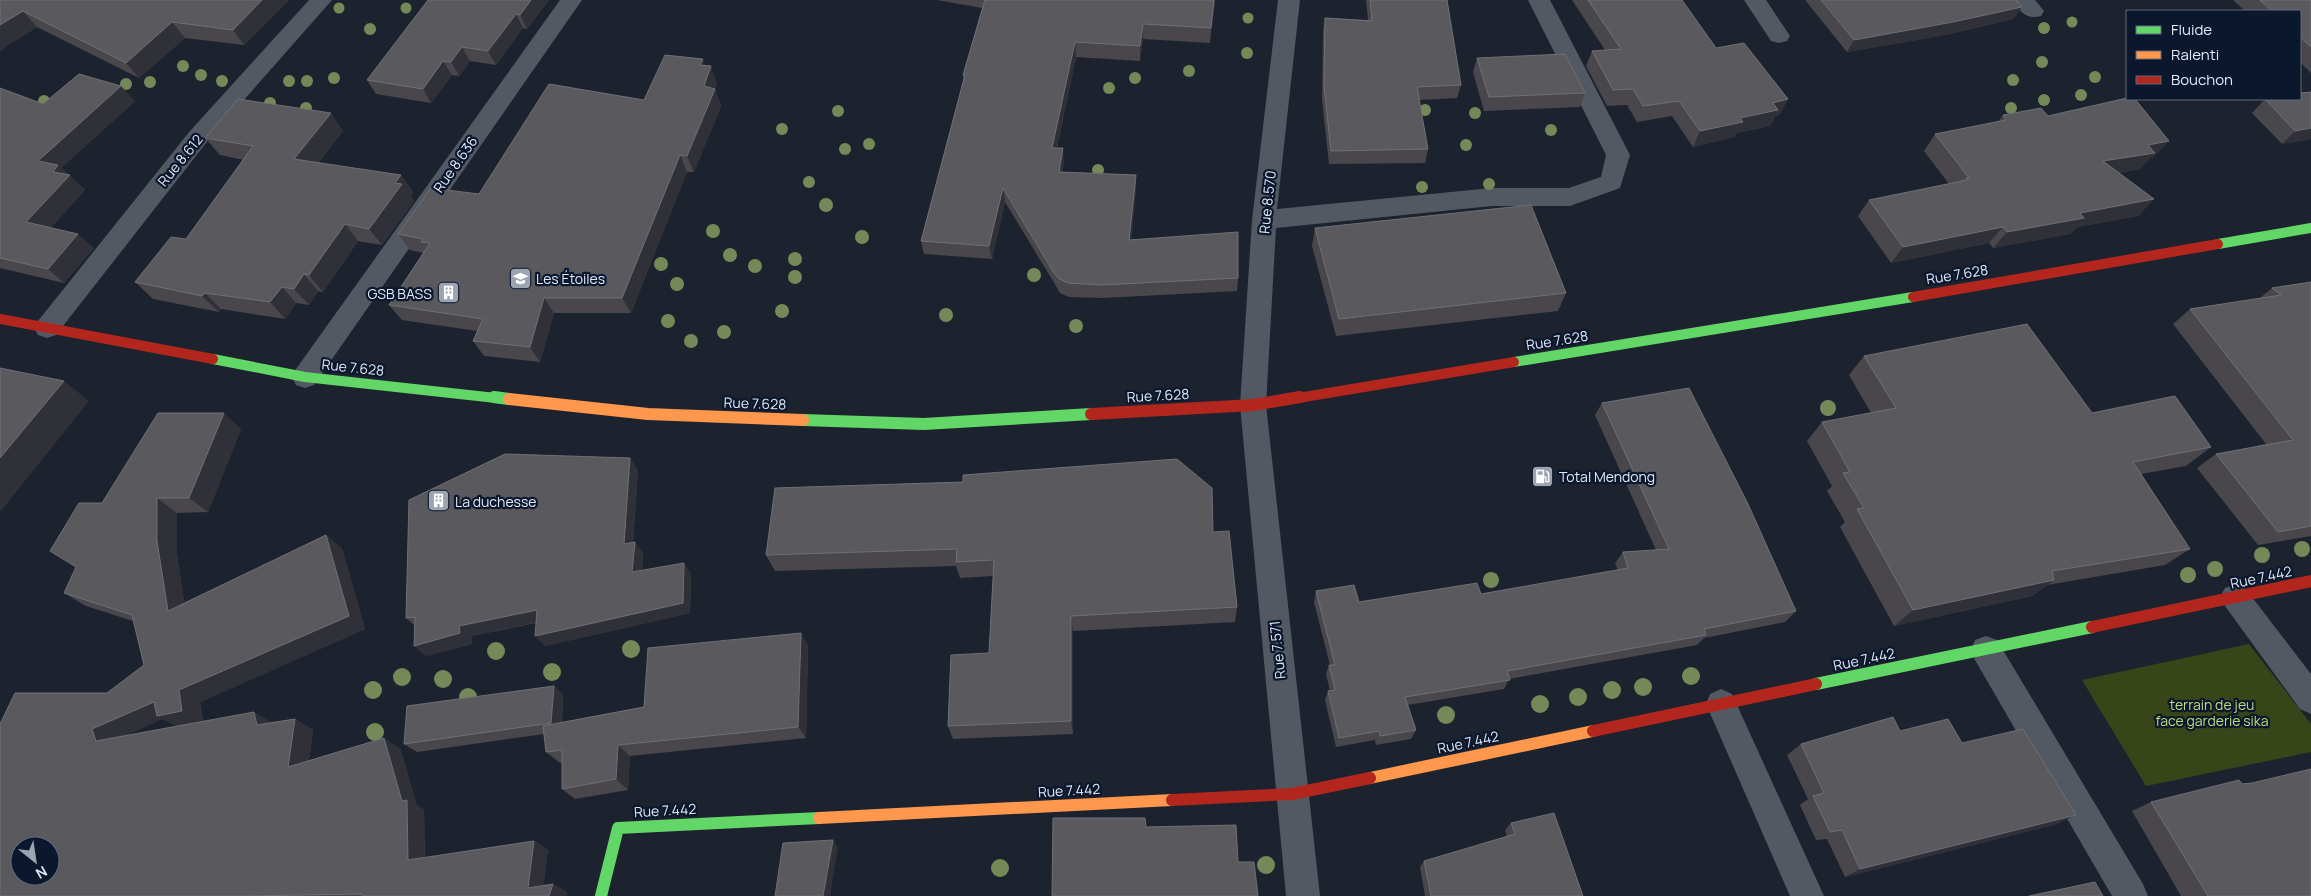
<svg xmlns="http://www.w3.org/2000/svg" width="2311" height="896" viewBox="0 0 2311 896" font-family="Manrope,sans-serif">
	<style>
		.green { fill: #374519 }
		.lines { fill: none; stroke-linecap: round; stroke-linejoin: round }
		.street { fill: #525962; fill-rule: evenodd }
		.fast-far1 { stroke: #63d668; stroke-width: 10 }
		.fast { stroke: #63d668; stroke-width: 12 }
		.slow { stroke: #ff974d; stroke-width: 12 }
		.jam-far1 { stroke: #b3261e; stroke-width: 10 }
		.jam { stroke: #b3261e; stroke-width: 12 }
		.tree { fill: #758958 }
		.wall { fill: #49474b; fill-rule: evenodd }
		.shaded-wall { fill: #303138 }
		.building { fill: #5a595e; stroke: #6f7076; fill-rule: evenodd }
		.labels { text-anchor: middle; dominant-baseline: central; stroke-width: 4.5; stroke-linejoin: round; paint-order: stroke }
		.street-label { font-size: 14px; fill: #e1eaf9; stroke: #0b172d }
		.poi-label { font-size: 14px; fill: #e1eaf9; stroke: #0b172d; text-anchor: start }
		.park-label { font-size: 14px; fill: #bddc7a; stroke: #0b172d }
	</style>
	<rect width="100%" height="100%" fill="#1c232f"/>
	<polygon class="green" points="2249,644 2311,724 2311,752 2146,786 2082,680"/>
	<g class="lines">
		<g class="street">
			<polygon points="309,0 332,0 206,143 56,335 47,338 38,335 34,328 38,321 190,131"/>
			<polygon points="560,0 582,0 314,385 305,388 296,385 292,377 296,369"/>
			<polygon points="1278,0 1300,0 1277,209 1492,188 1569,188 1601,177 1606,155 1528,0 1550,0 1630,155 1620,188 1570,206 1492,206 1276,228 1266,405 1320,896 1286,896 1240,405 1252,220"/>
			<polygon points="1744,0 1766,0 1790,36 1787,41 1779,43 1771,41"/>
			<path d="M 2012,0 L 2035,0 L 2044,11 L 2041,16 C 2027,20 2020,12 2012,0 Z"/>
			<polygon points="2235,584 2245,588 2311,674 2311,714 2300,709 2225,606 2220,597 2225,588"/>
			<polygon points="1986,636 1997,640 2143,884 2148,896 2112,896 1975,660 1971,650 1975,640"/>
			<polygon points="1721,689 1732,694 1824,896 1790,896 1706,704 1710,694"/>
		</g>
		<g class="fast-far1">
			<polyline points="2218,244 2311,228"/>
			<polyline points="213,359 305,377 505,399"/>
			<polyline points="1514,362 1913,297"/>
		</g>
		<g class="fast">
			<polyline points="494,397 509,399"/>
			<polyline points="803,420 924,424 1091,414"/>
			<polyline points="1816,684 2092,627"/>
			<polyline points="601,896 618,828 819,818"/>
		</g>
		<g class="slow">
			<polyline points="509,399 648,414 803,420"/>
			<polyline points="1370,778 1593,731"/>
			<polyline points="819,818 1172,800"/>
		</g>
		<g class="jam-far1">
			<polyline points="1913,297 2218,244"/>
			<polyline points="0,319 213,359"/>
			<polyline points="1292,399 1514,362"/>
		</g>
		<g class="jam">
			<polyline points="1091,414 1253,405 1300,397"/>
			<polyline points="2092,627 2311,581"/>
			<polyline points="1593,731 1816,684"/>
			<polyline points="1172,800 1292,794 1370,778"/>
		</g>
	</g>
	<g class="tree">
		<circle cx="339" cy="8" r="5.5"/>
		<circle cx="406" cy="8" r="5.5"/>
		<circle cx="1248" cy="18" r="5.5"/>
		<circle cx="2072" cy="22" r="5.5"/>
		<circle cx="2044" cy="28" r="6"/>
		<circle cx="370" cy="29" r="6"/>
		<circle cx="1247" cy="53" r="6"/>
		<circle cx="2042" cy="62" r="6"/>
		<circle cx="183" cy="66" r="6"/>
		<circle cx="1189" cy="71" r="6"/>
		<circle cx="201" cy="75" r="6"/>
		<circle cx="2095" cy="77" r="6"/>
		<circle cx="334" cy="78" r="6"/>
		<circle cx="1135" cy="78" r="6"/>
		<circle cx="2013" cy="80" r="6"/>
		<circle cx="222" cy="81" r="6"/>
		<circle cx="289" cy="81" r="6"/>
		<circle cx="307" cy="81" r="6"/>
		<circle cx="150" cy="82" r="6"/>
		<circle cx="126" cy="84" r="6"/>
		<circle cx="1109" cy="88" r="6"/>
		<circle cx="2081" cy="95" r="6"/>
		<circle cx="2044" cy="100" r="6"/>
		<circle cx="44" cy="101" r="6"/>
		<circle cx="270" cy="103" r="6"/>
		<circle cx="306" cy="108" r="6"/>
		<circle cx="2011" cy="108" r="6"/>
		<circle cx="1425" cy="110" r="6"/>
		<circle cx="838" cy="111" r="6"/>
		<circle cx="1475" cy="113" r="6"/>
		<circle cx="782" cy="129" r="6"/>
		<circle cx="1551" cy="130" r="6"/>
		<circle cx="869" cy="144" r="6"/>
		<circle cx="1466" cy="145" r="6"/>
		<circle cx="845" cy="149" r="6"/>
		<circle cx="1098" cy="170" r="6"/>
		<circle cx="809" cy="182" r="6"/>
		<circle cx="1489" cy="184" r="6"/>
		<circle cx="1422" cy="187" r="6"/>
		<circle cx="826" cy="205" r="7"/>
		<circle cx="713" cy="231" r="7"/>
		<circle cx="862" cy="237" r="7"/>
		<circle cx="730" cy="255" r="7"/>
		<circle cx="795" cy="259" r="7"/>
		<circle cx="661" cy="264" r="7"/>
		<circle cx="755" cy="266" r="7"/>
		<circle cx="1034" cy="275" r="7"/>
		<circle cx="795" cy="277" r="7"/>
		<circle cx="677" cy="284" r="7"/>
		<circle cx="782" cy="311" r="7"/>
		<circle cx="946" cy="315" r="7"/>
		<circle cx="668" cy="321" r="7"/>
		<circle cx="1076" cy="326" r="7"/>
		<circle cx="724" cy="332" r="7"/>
		<circle cx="691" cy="341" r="7"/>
		<circle cx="1828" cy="408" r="8"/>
		<circle cx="2302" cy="549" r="8"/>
		<circle cx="2262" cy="555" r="8"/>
		<circle cx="2215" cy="569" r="8"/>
		<circle cx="2188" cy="575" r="8"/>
		<circle cx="1491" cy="580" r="8"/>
		<circle cx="631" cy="649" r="9"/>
		<circle cx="496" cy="651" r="9"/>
		<circle cx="552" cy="672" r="9"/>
		<circle cx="1691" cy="676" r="9"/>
		<circle cx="402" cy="677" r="9"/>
		<circle cx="443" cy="679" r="9"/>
		<circle cx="1643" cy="687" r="9"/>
		<circle cx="373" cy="690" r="9"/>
		<circle cx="1612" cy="690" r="9"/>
		<circle cx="468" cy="697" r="9"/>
		<circle cx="1578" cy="697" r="9"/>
		<circle cx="1540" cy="704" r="9"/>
		<circle cx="1446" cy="715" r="9"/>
		<circle cx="375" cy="732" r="9"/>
		<circle cx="1266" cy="865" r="9"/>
		<circle cx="1000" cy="868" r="9"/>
	</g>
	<g class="wall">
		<polygon points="0,0 289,0 244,45 185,38 139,78 37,27 8,45"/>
		<polygon points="428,0 549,0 527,29 523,28 496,65 470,61 459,76 452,75 431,103 376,94 367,80"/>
		<polygon points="937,0 1215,0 1210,43 1143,39 1140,61 1076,57 1057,148 1064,163 1062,172 1136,175 1136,189 1131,240 1238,278 1237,291 1103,298 1069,297 1060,293 1056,286 1005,202 992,259 924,254 921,241 963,81 963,75 982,8"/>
		<polygon points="1366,0 1447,0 1461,85 1457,98 1419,100 1428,149 1425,163 1329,164 1322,100 1323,32 1325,18 1368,20"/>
		<polygon points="1572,0 1682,0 1716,48 1788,99 1779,115 1775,116 1770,126 1737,133 1734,137 1693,147 1672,116 1637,122 1627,105 1607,106 1586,66 1592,51 1605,50"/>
		<polygon points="1805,0 2016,0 2022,7 2013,19 1945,35 1847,52"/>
		<polygon points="2233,0 2311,0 2311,73 2300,62 2300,11 2245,11"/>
		<polygon points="1477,58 1585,93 1580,107 1484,111 1473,72"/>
		<polygon points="703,59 705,66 717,83 715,90 721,106 694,172 687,172 631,313 554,313 540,362 484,356 473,341 477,331 402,320 389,305 424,253 410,250 398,234 479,194 644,100"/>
		<polygon points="0,88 43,104 135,101 61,168 85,190 50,228 94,248 64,283 0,268"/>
		<polygon points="2265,99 2311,139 2282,144 2252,113"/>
		<polygon points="2003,115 2048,116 2154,157 2150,158 2140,169 2119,173 2154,199 2138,216 2077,227 2070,234 1993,248 1989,243 1891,263 1858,216 1869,200 1949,184 1924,151 1935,134 1998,122"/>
		<polygon points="343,131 318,163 401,175 413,192 411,196 414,201 382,245 358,241 323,292 318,291 309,305 296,303 285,319 221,309 219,312 153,299 135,282 186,239 244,160 220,155 205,138"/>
		<polygon points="1315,228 1566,293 1558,311 1336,336 1312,246"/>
		<polygon points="2311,282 2311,536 2258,545 2197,468 2216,454 2266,444 2173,324 2190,309 2260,298 2272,288"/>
		<polygon points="1864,356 2092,413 2211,447 2186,466 2141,474 2190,549 2165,565 2047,585 2032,596 1894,626 1840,527 1845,522 1827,491 1832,486 1807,441 1822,422 1871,413 1849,375"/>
		<polygon points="1602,403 1796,611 1785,622 1704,638 1697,645 1509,679 1504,689 1408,705 1416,730 1411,739 1376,745 1375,740 1336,747 1325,700 1328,691 1330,691 1326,674 1329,665 1330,665 1314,602 1316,591 1359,602 1481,594 1618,570 1615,563 1623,552 1656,550 1595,415"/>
		<path d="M 241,429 L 208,512 L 177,513 L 177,555 L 184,603 L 326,535 L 342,549 L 365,629 L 200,702 L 203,721 L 272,722 L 295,719 L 313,730 L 309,760 L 400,748 L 417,806 L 424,810 L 425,858 L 534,841 L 548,850 L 543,886 L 553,884 L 567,892 L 566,896 L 0,896 L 107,693 L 144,665 L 133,621 L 86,606 L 64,593 L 76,567 L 102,503 ZM 162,719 L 177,726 L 122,737 Z"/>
		<polygon points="638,470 633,542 643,553 642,570 691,573 690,613 545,646 536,623 471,636 472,644 426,656 414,646 415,626 406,618"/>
		<polygon points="1213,532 1237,607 1235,622 1073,631 1073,734 953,739 948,726 989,653 993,576 960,578 956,566 775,571 766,555"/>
		<polygon points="801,633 808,646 806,738 630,756 628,790 575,799 562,789 562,762 560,763 546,752 544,734 417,752 404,744 554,686 563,695 562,722 644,707"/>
		<polygon points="1900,731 1962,743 2057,824 1845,877 1827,839 1816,840 1800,805 1808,799 1787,755 1801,744"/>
		<polygon points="2151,802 2311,896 2181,896 2132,811"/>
		<polygon points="1511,823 1583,896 1425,896 1420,867 1424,861 1507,837 1505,830"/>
	</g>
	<g class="shaded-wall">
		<polygon points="262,0 289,0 244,45 233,30"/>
		<polygon points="531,0 549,0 527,29 520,15"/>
		<polygon points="1214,0 1215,0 1210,43 1211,28"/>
		<polygon points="2022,7 2013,19 1945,35 1847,52 1854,40"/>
		<polygon points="23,11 37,27 8,45 0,52 0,25"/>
		<polygon points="516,14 523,28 496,65 488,51"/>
		<polygon points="172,22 185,38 139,78 126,63"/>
		<polygon points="1143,24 1143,39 1140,61 1140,46"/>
		<polygon points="1075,42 1076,57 1054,162 1052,148"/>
		<polygon points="462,47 470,61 459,76 451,62"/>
		<polygon points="703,59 708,74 711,66 717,83 715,90 721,106 694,172 687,156 704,86 700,65"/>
		<polygon points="443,61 452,75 431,103 423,89"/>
		<polygon points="121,86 135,101 61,168 69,176 70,175 85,190 42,236 26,222 38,161"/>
		<polygon points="1788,99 1779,115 1775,116 1770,126 1737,133 1734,137 1693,147 1700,131 1773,103"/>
		<polygon points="331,113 343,131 307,176 294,159"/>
		<polygon points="2311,128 2311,139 2282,144 2295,131"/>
		<polygon points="2169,141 2154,157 2150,158 2140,169 2089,178 2103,161 2148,145"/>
		<polygon points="1063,148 1064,163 1060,186 1059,172"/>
		<polygon points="680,155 687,172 631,313 622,298"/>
		<polygon points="401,175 413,192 411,196 414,201 382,245 369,229 395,183"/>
		<polygon points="1136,175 1136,189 1130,254 1129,240"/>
		<polygon points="1003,188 1005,202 992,259 989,246"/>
		<polygon points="2154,199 2138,216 2077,227 2070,234 1993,248 2007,232 2080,213"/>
		<polygon points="345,224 358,241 323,292 309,275"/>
		<polygon points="2003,227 1989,243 1891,263 1903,247"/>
		<polygon points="78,234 94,248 64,283 48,269"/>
		<polygon points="304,274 318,291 309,305 294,289"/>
		<polygon points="282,287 296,303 285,319 270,302"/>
		<polygon points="205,293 221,309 219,312 202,296"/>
		<polygon points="544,298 554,313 540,362 530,347"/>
		<polygon points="64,381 89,401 0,512 0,458"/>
		<polygon points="224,413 241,429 208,512 189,498"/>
		<polygon points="630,458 638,470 632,555 624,544"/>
		<polygon points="157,498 177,513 177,555 188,624 168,611 157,541"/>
		<polygon points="326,535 342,549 365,629 200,702 203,722 179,727 162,719 115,740 96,741 92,729 179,690"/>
		<polygon points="635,542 643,553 641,583 632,572"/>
		<polygon points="684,563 691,573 690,613 545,646 535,636"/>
		<polygon points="2054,580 2032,596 1894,626 1913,610"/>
		<polygon points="537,610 547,620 471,636 472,644 426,656 414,646 459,626"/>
		<polygon points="1071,616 1073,631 1073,734 1071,721"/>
		<polygon points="801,633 808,646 806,738 798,727"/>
		<polygon points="554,686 563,695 561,732 551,723"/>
		<polygon points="254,712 273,723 257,725"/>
		<polygon points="295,719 313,730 307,777 288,767"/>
		<polygon points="384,738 400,748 417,806 424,810 425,869 408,860 402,801"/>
		<polygon points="618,745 630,756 628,790 616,779"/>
		<polygon points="2076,815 2057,824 1845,877 1860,869"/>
		<polygon points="833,840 838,847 830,896 823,896"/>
		<polygon points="534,841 548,850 542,896 528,888"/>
		<polygon points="553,884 567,892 566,896 549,896"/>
	</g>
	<g class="building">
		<polygon points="0,0 262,0 233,30 172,22 126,63 23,11 0,25"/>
		<polygon points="428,0 531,0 520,15 516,14 488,51 462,47 451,62 443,61 423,89 367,80"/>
		<polygon points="985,0 1214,0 1211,28 1143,24 1140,46 1075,42 1052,148 1063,148 1059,172 1136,175 1129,240 1238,232 1238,278 1102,285 1068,283 1059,279 1054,273 1003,188 989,246 921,241 965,75 963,75"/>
		<polygon points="1370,0 1447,0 1461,85 1417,87 1428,149 1331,151 1324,86 1325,18 1372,21"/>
		<polygon points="1588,0 1682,0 1716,48 1744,43 1788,99 1773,103 1778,110 1740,118 1743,122 1700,131 1679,101 1643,106 1633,89 1613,90 1592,51 1621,49"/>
		<polygon points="1821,0 2016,0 2022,7 1953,22 1854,40"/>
		<polygon points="2260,0 2311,0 2311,47 2300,37 2300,11 2272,11"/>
		<polygon points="1565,54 1585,93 1489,97 1477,58"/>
		<polygon points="665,55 703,59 700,65 711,66 704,86 715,89 687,156 680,155 622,298 544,298 530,347 473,341 483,319 389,305 430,243 421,242 423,239 398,234 431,188 479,194 549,84 644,100"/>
		<polygon points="79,74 121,86 38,161 58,165 53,172 70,175 26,222 78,234 48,269 0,258 0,88 43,104"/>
		<polygon points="2311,92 2311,128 2295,131 2265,99 2300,99 2300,93"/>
		<polygon points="2127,98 2127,99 2135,99 2169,141 2148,145 2155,153 2103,161 2154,199 2080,213 2084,218 2007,232 2003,227 1903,247 1869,200 1967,180 1966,178 1969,178 1935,134 2006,120 2003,115 2041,108 2048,116"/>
		<polygon points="238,99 331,113 294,159 401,175 395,183 402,184 369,229 345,224 309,275 304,274 294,289 282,287 270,302 205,293 202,296 135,282 171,237 186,239 253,146 205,138"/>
		<polygon points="1531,205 1566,293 1339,319 1315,228"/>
		<polygon points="2311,282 2311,526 2278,532 2216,454 2293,440 2190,309 2281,295 2272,288"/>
		<polygon points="2027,324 2092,413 2175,396 2211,447 2133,462 2190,549 2052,571 2054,580 1913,610 1857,509 1864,508 1843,473 1850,472 1822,422 1896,408 1864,356"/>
		<polygon points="0,368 64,381 0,458"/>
		<polygon points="1689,388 1748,504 1796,611 1704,629 1706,635 1507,671 1510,680 1405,697 1416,730 1380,736 1379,731 1339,738 1328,691 1335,690 1329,665 1335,665 1316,591 1354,585 1359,602 1477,583 1481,594 1628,568 1623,552 1669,549 1602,403"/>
		<path d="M 158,413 L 224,413 L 189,498 L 157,498 L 157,541 L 168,611 L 326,535 L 349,616 L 179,690 L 182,711 L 157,716 L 154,702 L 92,729 L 96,741 L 254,712 L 257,725 L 295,719 L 288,767 L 384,738 L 402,801 L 407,800 L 408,860 L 534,841 L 528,888 L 553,884 L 549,896 L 362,896 L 362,894 L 245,896 L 0,896 L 0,724 L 15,693 L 107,693 L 144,665 L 132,615 L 64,593 L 76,567 L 50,551 L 79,503 L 102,503 ZM 20,846 L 50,846 L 50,876 L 20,876 Z"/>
		<polygon points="505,454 630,458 624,544 635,542 632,572 684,563 683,603 535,636 537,610 459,626 460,633 414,646 415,617 406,618 409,500"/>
		<polygon points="1177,459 1212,488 1213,532 1229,531 1237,607 1071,616 1071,721 948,726 951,655 989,653 994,560 956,562 957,549 766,555 775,488 963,482 963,475"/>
		<polygon points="801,633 798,727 618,745 616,779 562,789 562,750 546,752 543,726 644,707 648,648"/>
		<polygon points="554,686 551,723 404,744 407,706"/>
		<polygon points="1893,717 1900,731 1948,719 1962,743 2023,729 2076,815 1860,869 1842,830 1830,832 1813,796 1824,793 1801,744"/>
		<polygon points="2311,769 2311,896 2208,896 2151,802 2239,780 2242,784 2252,783"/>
		<polygon points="1554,813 1583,896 1431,896 1424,861 1515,834 1511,823"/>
		<polygon points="1053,818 1145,818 1146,827 1236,825 1238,862 1254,862 1258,896 1052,896"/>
		<polygon points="833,840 823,896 775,896 783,843"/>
		<polygon points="2095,882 2103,896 2029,896"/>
	</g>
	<defs>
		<symbol id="school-square" viewBox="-11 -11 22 22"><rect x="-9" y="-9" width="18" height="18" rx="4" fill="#9ca4b2" stroke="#0b172d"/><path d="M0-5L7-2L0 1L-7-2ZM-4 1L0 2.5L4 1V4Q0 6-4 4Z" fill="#fff"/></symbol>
		<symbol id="building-square" viewBox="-11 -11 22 22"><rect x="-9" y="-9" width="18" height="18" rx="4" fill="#9ca4b2" stroke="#0b172d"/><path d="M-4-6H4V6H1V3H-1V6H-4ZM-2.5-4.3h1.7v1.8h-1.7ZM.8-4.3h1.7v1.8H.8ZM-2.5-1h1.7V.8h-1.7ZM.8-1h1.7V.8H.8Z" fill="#fff"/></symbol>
		<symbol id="fuel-square" viewBox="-11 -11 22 22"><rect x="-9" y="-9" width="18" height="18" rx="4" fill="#9ca4b2" stroke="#0b172d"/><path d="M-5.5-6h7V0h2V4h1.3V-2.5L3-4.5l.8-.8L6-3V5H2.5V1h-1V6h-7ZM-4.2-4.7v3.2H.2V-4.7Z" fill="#fff"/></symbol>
	</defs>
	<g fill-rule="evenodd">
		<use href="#school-square" x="508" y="266" width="25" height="25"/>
		<use href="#building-square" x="436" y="280" width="25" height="25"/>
		<use href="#fuel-square" x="1530" y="464" width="25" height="25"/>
		<use href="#building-square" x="426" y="488" width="25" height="25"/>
	</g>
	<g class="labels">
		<g class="street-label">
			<text transform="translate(180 160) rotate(-51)">Rue 8.612</text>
			<text transform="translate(455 164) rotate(-55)">Rue 8.636</text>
			<text transform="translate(1267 202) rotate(-84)">Rue 8.570</text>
			<text transform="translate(1957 274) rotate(-9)">Rue 7.628</text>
			<text transform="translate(1557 340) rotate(-9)">Rue 7.628</text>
			<text transform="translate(353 367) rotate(6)">Rue 7.628</text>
			<text transform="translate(1158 395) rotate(-3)">Rue 7.628</text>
			<text transform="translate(755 403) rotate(2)">Rue 7.628</text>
			<text transform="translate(2261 577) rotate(-12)">Rue 7.442</text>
			<text transform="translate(1277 650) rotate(-96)">Rue 7.571</text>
			<text transform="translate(1864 659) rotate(-12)">Rue 7.442</text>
			<text transform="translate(1468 742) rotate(-12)">Rue 7.442</text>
			<text transform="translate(1069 790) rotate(-3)">Rue 7.442</text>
			<text transform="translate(665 810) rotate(-3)">Rue 7.442</text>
		</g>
		<g class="poi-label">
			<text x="536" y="278">Les Étoiles</text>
			<text x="432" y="293" text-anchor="end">GSB BASS</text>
			<text x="1559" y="476">Total Mendong</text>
			<text x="455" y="501">La duchesse</text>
		</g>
		<g class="park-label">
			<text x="2212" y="704">terrain de jeu<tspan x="2212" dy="16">face garderie sika</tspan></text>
		</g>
	</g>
	<rect x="2126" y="10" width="175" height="90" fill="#0b172d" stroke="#616b7f"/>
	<rect x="2136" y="26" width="25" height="8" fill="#63d668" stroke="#616b7f"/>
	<text x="2171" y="35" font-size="15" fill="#e1eaf9">Fluide</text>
	<rect x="2136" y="51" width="25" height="8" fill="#ff974d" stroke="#616b7f"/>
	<text x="2171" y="60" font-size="15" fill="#e1eaf9">Ralenti</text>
	<rect x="2136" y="76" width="25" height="8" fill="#b3261e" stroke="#616b7f"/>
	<text x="2171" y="85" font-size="15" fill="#e1eaf9">Bouchon</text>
	<g transform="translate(35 861) rotate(150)"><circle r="24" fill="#0b172d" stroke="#616b7f"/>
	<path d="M0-4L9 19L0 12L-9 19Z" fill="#9ca4b2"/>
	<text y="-8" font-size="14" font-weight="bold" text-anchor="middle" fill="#e1eaf9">N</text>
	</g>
</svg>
